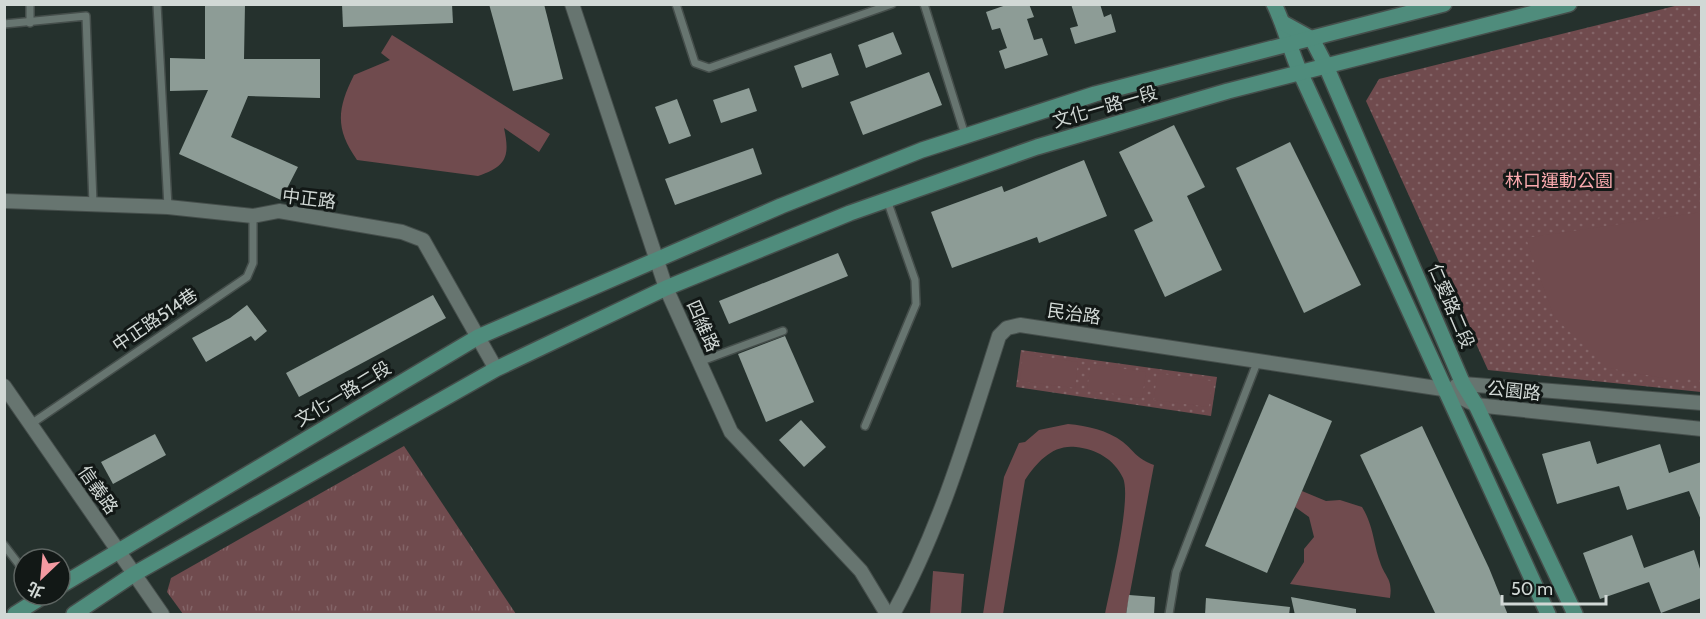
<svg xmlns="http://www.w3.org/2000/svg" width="1706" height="619" viewBox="0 0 1706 619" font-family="Cabin,'Noto Sans TC',sans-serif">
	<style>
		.grass { fill: url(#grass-tufts) }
		.park { fill: url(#park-dots) }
		.garden { fill: #704b4e }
		.building { fill: #8d9c96 }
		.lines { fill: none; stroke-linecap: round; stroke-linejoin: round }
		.service-casing { stroke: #454e4b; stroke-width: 10 }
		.minor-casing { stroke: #454e4b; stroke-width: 16 }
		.secondary-casing { stroke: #454e4b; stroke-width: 18 }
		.service { stroke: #677570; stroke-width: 7 }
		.minor { stroke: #677570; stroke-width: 14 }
		.secondary { stroke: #4f8c7c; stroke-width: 15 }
		.labels { text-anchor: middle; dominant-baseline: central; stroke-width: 6; stroke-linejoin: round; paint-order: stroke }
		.street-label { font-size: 18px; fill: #d1d8d5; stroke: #121816 }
		.park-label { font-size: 18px; fill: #f9a9ae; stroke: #121816 }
	</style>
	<defs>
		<pattern id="grass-tufts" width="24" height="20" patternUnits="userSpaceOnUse" patternTransform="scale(1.5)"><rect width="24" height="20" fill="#704b4e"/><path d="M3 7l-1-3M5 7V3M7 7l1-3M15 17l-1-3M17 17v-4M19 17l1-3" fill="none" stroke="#836467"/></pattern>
		<pattern id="park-dots" width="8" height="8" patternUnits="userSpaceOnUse" patternTransform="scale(1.5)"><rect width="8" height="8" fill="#704b4e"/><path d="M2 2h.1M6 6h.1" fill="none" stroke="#836467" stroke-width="1.8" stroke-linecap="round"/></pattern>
	</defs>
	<rect width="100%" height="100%" fill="#25312d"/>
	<polygon class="grass" points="404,446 516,614 183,614 167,592 171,578"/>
	<g class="park">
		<polygon points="1679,5 1701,5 1701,392 1488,370 1366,101 1379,79"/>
		<polygon points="1021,350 1217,377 1211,416 1016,387"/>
	</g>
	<g class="garden">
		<path d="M 392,35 L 550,134 L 539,152 L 504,128 C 510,156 507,166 478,176 L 357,160 C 335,129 337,109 354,75 L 390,60 L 381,53 Z"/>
		<polygon points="1701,212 1701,379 1668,379 1608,368 1554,317 1526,238"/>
		<polygon points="1023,354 1078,362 1075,388 1020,381"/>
		<polygon points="1091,364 1146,372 1142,398 1087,390"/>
		<polygon points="1157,373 1212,381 1209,407 1154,400"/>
		<path d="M 1068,424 C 1088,426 1107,430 1123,442 C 1136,453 1136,458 1154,465 L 1126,614 L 1105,614 C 1110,589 1132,498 1123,478 C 1114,459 1096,449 1076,447 C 1053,444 1037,462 1025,480 L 1003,614 L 983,614 L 1004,477 L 1019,443 L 1025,442 L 1039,430 Z"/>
		<path d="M 1302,491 L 1326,501 L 1340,500 L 1362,507 C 1374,527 1373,542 1380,562 C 1385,578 1393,578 1390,598 L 1290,584 L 1304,562 L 1304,549 L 1314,537 L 1309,517 L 1295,507 Z"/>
		<polygon points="933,571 964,574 961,614 930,614"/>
	</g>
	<g class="building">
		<polygon points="205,4 245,4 244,59 320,59 320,98 248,96 231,137 298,167 281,200 179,154 208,90 170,91 170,58 205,59"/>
		<polygon points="342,4 452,4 453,23 343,27"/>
		<polygon points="489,4 544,4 563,79 513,91"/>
		<polygon points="1009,4 1029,4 1034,17 1027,19 1034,40 1042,38 1048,55 1005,69 999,51 1007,48 1000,28 992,30 986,12"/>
		<polygon points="1071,4 1100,4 1104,17 1111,14 1116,32 1075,44 1070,28 1078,26"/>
		<polygon points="893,32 902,54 866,68 858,45"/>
		<polygon points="831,53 839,75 802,88 794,66"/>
		<polygon points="929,72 942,105 863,135 850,102"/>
		<polygon points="749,88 757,111 721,123 713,100"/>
		<polygon points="677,99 691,136 669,144 655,107"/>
		<polygon points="1174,125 1205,187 1187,196 1222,270 1165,297 1134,230 1153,221 1119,152"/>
		<polygon points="1290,142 1361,285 1304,313 1236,168"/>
		<polygon points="753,148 762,174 675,205 665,179"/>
		<polygon points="1084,160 1107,216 1039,243 1037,237 952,268 931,212 1002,186 1004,192"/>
		<polygon points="838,253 848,276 729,324 719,301"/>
		<polygon points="433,295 446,318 299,397 286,373"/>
		<polygon points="247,305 267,331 255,341 251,336 206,362 192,338 230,318"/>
		<polygon points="785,336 814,402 766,422 738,354"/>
		<polygon points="1269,394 1332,421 1267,573 1205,546"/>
		<polygon points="801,420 826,447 804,467 779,440"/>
		<polygon points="1422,426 1489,568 1508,615 1436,615 1360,455"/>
		<polygon points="155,434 166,455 113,484 101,462"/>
		<polygon points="1590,441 1597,464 1660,444 1669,473 1701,462 1701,520 1689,491 1627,510 1619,486 1557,504 1542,454"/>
		<polygon points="1632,535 1644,568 1694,550 1701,572 1701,598 1661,613 1649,582 1600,599 1583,553"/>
		<polygon points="1129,595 1155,597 1154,615 1126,615"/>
		<polygon points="1291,597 1356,609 1356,615 1295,615"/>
		<polygon points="1206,598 1290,607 1289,615 1205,615"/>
	</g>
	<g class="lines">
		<defs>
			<g id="service">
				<polyline points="30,4 30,23"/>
				<polyline points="157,4 168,207"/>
				<polyline points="676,4 695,63 709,68 892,4"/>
				<polyline points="924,4 965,135"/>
				<polyline points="4,24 86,16 93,204"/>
				<polyline points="699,362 783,331"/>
				<polyline points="31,424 247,277 253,263 253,216"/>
				<polyline points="865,426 916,304 915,280 887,200"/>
				<polyline points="4,545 24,571"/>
				<polyline points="1169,614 1176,572 1258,360"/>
			</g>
			<g id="minor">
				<polyline points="572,4 666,288 731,432 861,571 887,614"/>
				<polyline points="4,201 168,207 253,216 279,211 402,232 423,240 496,369"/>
				<polyline points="4,386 162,614"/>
				<polyline points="1456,386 1463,384 1702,403"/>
				<path d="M 893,614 C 941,527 969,430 999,336 L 1007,328 L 1020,325 L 1443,389 L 1476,405 L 1702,429"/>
			</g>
			<g id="secondary">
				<path d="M 1274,4 C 1285,26 1290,50 1300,72 L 1548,614"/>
				<polyline points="1283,23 1312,39 1326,66 1463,384 1476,405 1575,614"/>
				<polyline points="60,586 478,337 781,206 922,150 1095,94 1444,4"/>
				<polyline points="15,614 45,595"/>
				<polyline points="74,614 134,574 496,369 666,288 850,213 1037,147 1228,91 1569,4"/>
			</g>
		</defs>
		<use href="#service" class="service-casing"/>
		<use href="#minor" class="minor-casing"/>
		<use href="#secondary" class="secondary-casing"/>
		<use href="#service" class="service"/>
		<use href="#minor" class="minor"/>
		<use href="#secondary" class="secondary"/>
	</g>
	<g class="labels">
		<g class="street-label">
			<text transform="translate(1105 107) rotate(-16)">文化一路一段</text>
			<text transform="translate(309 199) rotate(7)">中正路</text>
			<text transform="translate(1451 306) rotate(67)">仁愛路二段</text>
			<text transform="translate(1074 314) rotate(8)">民治路</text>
			<text transform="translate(155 320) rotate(-34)">中正路514巷</text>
			<text transform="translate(703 326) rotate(66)">四維路</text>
			<text transform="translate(1514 391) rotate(6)">公園路</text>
			<text transform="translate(343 394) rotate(-31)">文化一路二段</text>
			<text transform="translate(98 490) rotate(55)">信義路</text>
		</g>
		<g class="park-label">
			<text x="1559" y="181">林口運動公園</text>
		</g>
	</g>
	<rect width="1706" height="619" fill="none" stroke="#d1d8d5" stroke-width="12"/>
	<g transform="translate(42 577) rotate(206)"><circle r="28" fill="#121816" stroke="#5e6562" stroke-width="1.5"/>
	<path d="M0-4.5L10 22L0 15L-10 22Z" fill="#f49aa1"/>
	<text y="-9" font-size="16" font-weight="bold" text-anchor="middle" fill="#d1d8d5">北</text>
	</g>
	<path d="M1502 595v9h104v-9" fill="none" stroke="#d1d8d5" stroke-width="3"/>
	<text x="1511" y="595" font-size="18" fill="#d1d8d5" stroke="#121816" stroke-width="4.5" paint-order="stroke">50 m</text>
</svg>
